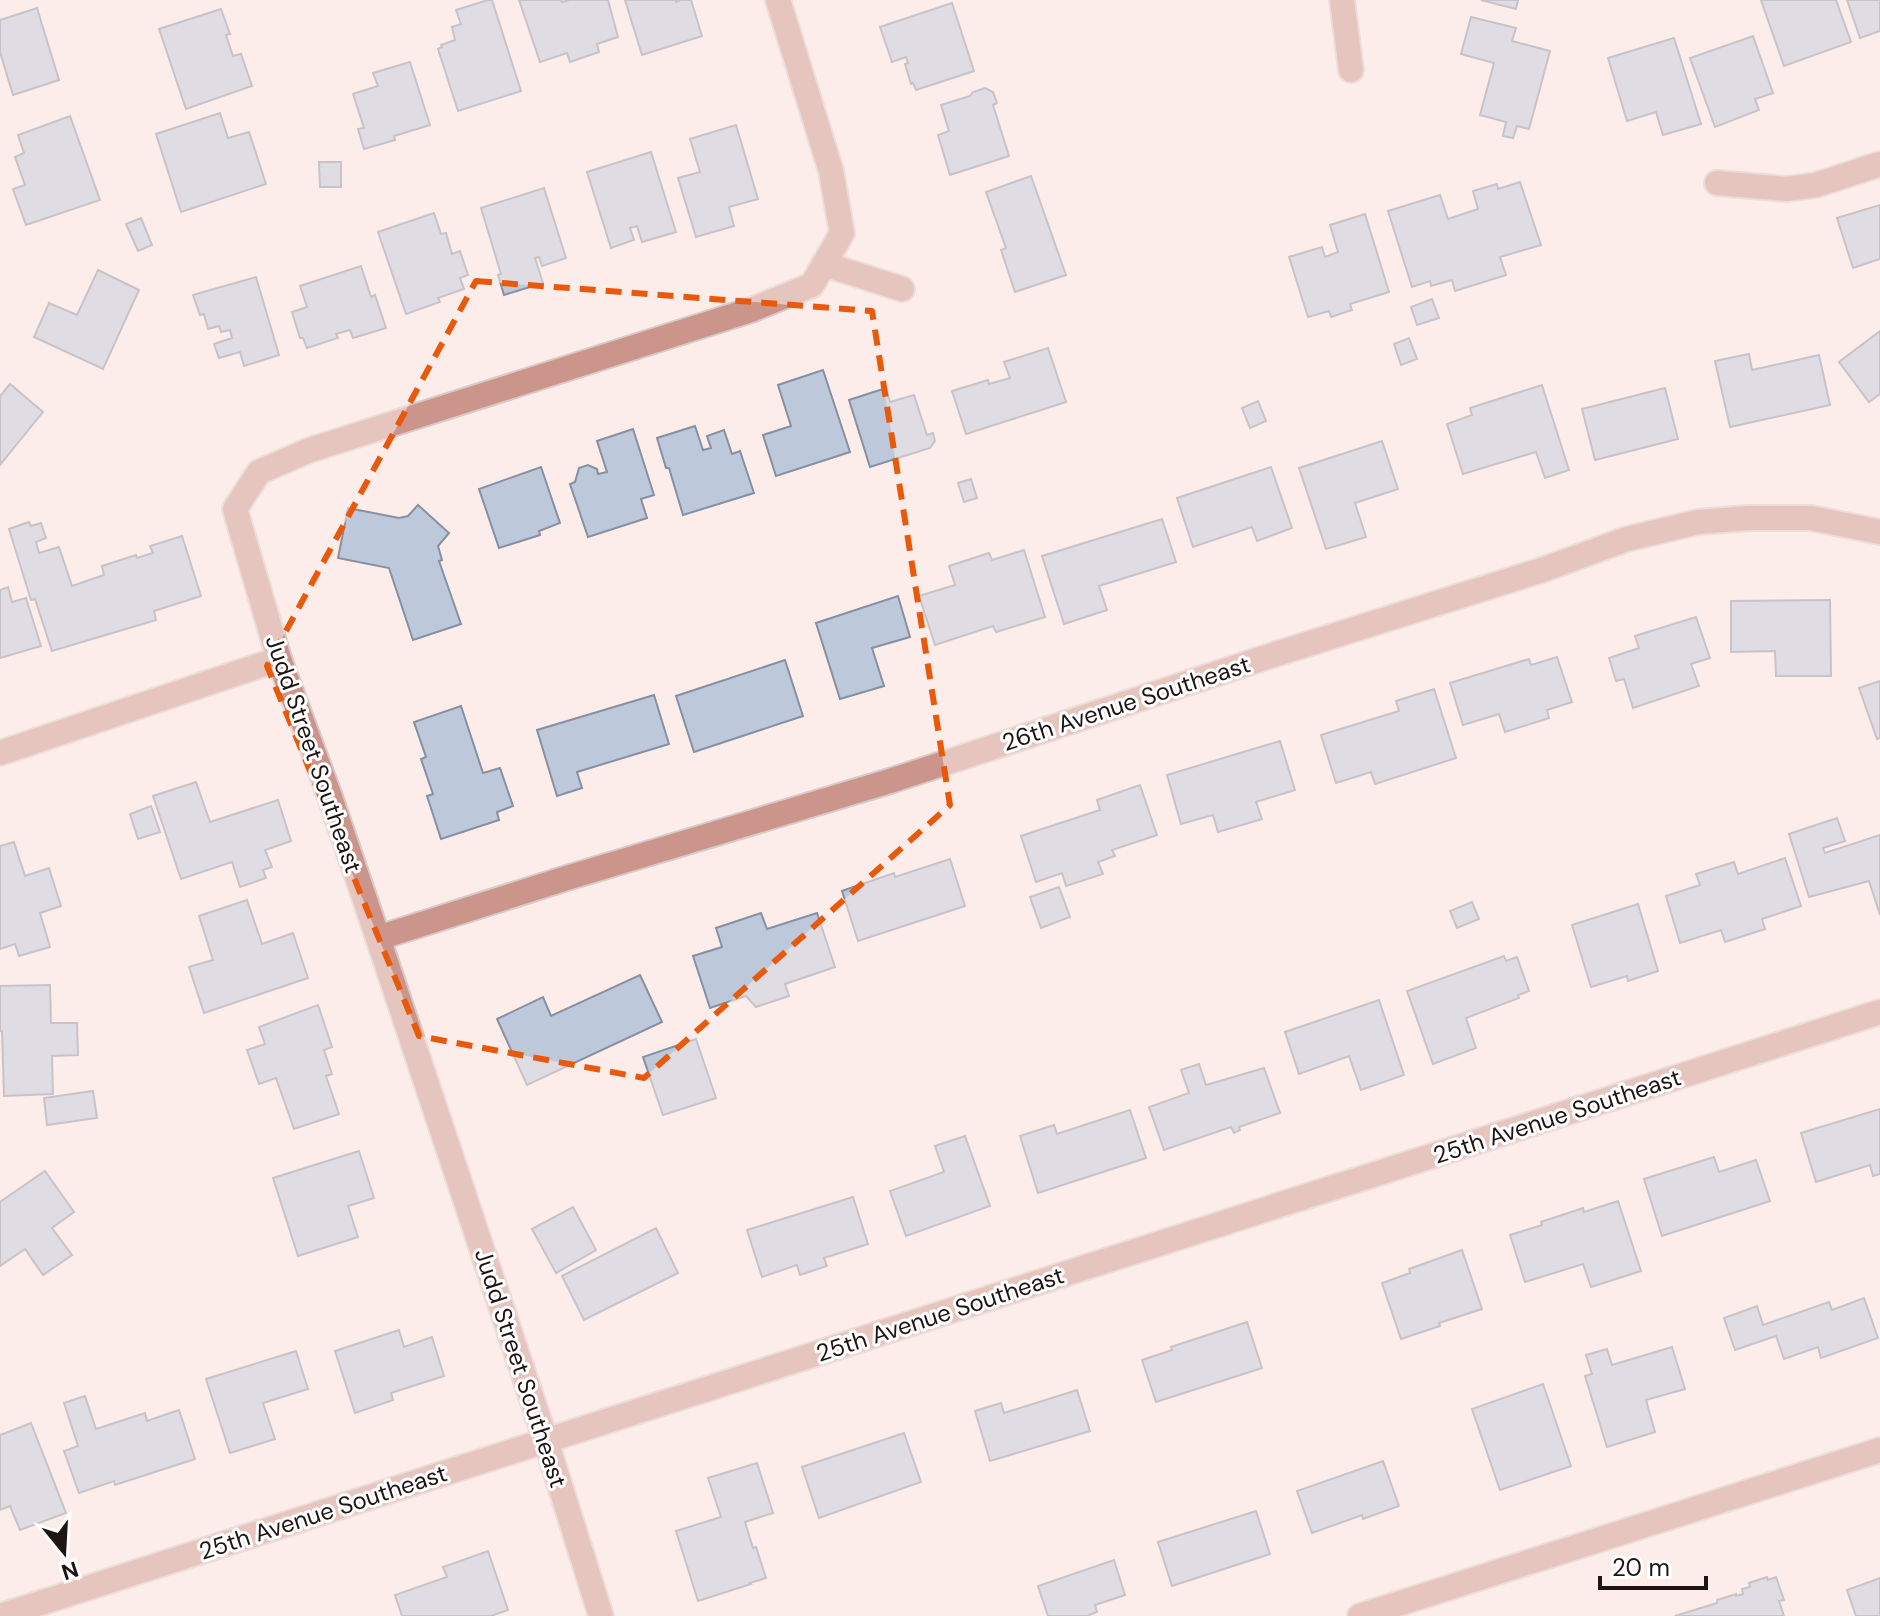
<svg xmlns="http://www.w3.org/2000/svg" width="1880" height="1616" viewBox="0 0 1880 1616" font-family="'DM Sans',sans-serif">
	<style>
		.building { fill: #bdc8db; stroke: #8690a2; stroke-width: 2 }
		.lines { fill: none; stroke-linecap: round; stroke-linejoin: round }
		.street-casing { stroke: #d9cac8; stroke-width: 28 }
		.street { stroke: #cb958b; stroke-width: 24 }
		.marked { fill: none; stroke: #e8590c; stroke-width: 6; stroke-dasharray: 16 10; stroke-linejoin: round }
		.labels { text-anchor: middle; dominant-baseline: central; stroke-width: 6; stroke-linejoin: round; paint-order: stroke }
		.street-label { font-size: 24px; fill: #1d1513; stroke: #fff }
	</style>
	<rect width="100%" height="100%" fill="#fdedea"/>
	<g class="building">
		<polygon points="488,0 492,0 521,91 458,111 438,49 442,47 441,45 455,40 452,27 461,24 456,10"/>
		<polygon points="519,0 561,0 562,2 570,0 608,0 618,37 597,44 599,52 570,62 567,53 540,62"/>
		<polygon points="625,0 676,0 676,2 680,0 691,0 702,36 642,55"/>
		<polygon points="1481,0 1518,0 1516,9"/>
		<polygon points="1761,0 1836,0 1851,42 1784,66"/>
		<polygon points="1847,0 1880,0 1880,31 1860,38"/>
		<polygon points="952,3 974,71 916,90 913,83 911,84 905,64 908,63 906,57 892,62 880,27"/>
		<polygon points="37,8 59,80 13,95 0,52 0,20"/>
		<polygon points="221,9 230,34 226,35 233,56 241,54 252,86 186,109 159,29"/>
		<polygon points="1471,17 1516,28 1512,41 1550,51 1529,129 1517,126 1513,138 1503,136 1506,122 1480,115 1494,63 1461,54"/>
		<polygon points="1753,36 1773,93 1755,99 1759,110 1715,127 1690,58"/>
		<polygon points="1674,38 1701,124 1663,135 1656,112 1627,121 1608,58"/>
		<polygon points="410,62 430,125 394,136 395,140 364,149 358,129 364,128 353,94 378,86 373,73"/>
		<polygon points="985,88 993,92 997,103 993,105 1009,156 950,175 938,135 949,131 941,105 970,96 973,92"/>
		<polygon points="220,113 228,138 249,132 266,184 181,212 156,134"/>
		<polygon points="70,116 100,200 26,225 13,189 25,185 15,157 24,153 18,135"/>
		<polygon points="736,125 758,199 729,207 734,226 696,237 678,178 700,172 690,139"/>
		<polygon points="651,152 676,232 642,242 637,226 630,228 634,240 611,248 587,172"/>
		<polygon points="319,162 341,162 341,187 320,187"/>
		<polygon points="1031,176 1066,275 1015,292 1001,250 1006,248 986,192"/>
		<polygon points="1520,182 1541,245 1500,257 1506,275 1455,291 1452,280 1431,286 1430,281 1412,287 1388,211 1440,195 1448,219 1478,209 1473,191 1497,184 1498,189"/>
		<polygon points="544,188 566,258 542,266 539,257 535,258 543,283 504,295 498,275 501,274 481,208"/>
		<polygon points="1880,205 1880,259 1853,268 1837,218"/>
		<polygon points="434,213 441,234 446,233 452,254 460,251 468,275 460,278 464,289 438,298 440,302 406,314 378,232"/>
		<polygon points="1365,214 1389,292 1350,304 1352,310 1331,317 1329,311 1308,317 1289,257 1322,247 1325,257 1338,252 1330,225"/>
		<polygon points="141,218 152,245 138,251 126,224"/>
		<polygon points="361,266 371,297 375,295 386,328 353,338 350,330 336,334 338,338 307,348 303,338 300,338 292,312 307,307 300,286"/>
		<polygon points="98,270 139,290 103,369 34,337 49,303 77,315"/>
		<polygon points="256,277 279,355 244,366 240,352 219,358 214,344 232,338 230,330 221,332 219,326 208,329 204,314 200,315 193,295"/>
		<polygon points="1432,299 1439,318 1417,325 1411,307"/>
		<polygon points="1880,331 1880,394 1869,402 1839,362"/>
		<polygon points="1409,338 1417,359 1401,365 1394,344"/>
		<polygon points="1048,348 1066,402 966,434 952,391 988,380 989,384 1010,378 1004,362"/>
		<polygon points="1749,354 1752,370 1819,355 1830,405 1730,427 1715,361"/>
		<polygon points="823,370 850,452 776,476 763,435 791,426 778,385"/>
		<polygon points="10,384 43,412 0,465 0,396"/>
		<polygon points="1542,385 1569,470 1545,478 1536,452 1463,474 1447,424 1472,415 1470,408"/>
		<polygon points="886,388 890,402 914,395 927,435 933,433 935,441 930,448 870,467 849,400"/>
		<polygon points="1665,388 1678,439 1595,460 1582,409"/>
		<polygon points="1258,401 1266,421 1250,428 1242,408"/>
		<polygon points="695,426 703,450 711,448 707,436 724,430 732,454 740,451 754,493 683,515 669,468 666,468 657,438"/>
		<polygon points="633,429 654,495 641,499 647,518 588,537 570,484 575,482 579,468 588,465 597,469 598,474 607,472 597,441"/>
		<polygon points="1382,441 1398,489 1355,503 1366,537 1326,549 1299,468"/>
		<polygon points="541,467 560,523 539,531 540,535 499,548 479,489"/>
		<polygon points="1271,467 1292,528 1257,541 1252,527 1193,547 1177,498"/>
		<polygon points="971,479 977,498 964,502 958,483"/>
		<polygon points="418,505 449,533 438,546 442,560 439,561 461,624 413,640 389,568 338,558 348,508 399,518 408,516"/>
		<polygon points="1162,519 1176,562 1099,586 1107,610 1064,624 1042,556"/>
		<polygon points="29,522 31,526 41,523 46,538 36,542 39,553 59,547 72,586 104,575 102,566 136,555 137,558 153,553 150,546 182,536 201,596 154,611 156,620 52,651 35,599 31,600 9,529"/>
		<polygon points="1024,550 1045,617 996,632 993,626 935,645 919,596 955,585 949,566 989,553 992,560"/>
		<polygon points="8,587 12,602 26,598 41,646 0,658 0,590"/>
		<polygon points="898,596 910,637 872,648 884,686 840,699 816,623"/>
		<polygon points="1830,600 1831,676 1776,676 1775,651 1731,652 1731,601"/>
		<polygon points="1696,617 1710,658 1691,664 1699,686 1633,708 1624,679 1616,681 1609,658 1639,648 1635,636"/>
		<polygon points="1557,657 1572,702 1547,710 1549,718 1505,732 1499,714 1463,725 1450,683 1529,659 1531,665"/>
		<polygon points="785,660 803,716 694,752 676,696"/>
		<polygon points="1880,681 1880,738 1877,739 1859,688"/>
		<polygon points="1434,689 1456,758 1375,784 1371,772 1336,783 1321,735 1399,711 1396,701"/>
		<polygon points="654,695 669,744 577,772 582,788 557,796 537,730"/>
		<polygon points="461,706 483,773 500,768 513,806 497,812 499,820 441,839 427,796 433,794 421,759 426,757 414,722"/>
		<polygon points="1280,741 1295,790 1256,802 1262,819 1218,832 1213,815 1181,824 1167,775"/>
		<polygon points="196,782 210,822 278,800 291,841 265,850 272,867 263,870 266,878 240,887 232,862 181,879 153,796"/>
		<polygon points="1140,785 1157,835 1112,850 1115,856 1098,862 1103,874 1066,886 1062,873 1036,882 1021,836 1100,810 1097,800"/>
		<polygon points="151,806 160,832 138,839 130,814"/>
		<polygon points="1837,818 1845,841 1823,848 1825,853 1880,835 1880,915 1869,881 1809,897 1789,834"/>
		<polygon points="14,842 25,876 49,868 61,906 40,913 50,947 19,956 15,944 0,949 0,846"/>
		<polygon points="1785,858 1801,906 1762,919 1765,929 1725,942 1721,930 1680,943 1666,896 1700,885 1696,874 1734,862 1738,874"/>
		<polygon points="950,859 965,906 858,941 842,891 894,873 895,877"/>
		<polygon points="1059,887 1070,917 1041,928 1030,897"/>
		<polygon points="247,900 262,944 293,933 308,978 204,1013 189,967 213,960 199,916"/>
		<polygon points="1472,902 1479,919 1457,928 1450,911"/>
		<polygon points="1638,904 1658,971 1628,981 1627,976 1591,987 1572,925"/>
		<polygon points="761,913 767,929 817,913 835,967 785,984 789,996 756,1007 746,996 710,1008 693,956 722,947 716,928"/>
		<polygon points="1504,956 1506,961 1517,957 1529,991 1518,995 1519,998 1466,1018 1476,1048 1433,1064 1407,991"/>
		<polygon points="640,975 662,1022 527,1085 497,1019 543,997 551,1016"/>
		<polygon points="50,985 51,1023 77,1023 78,1055 52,1056 53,1094 4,1096 2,1031 0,1031 0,986"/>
		<polygon points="1379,1000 1404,1075 1361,1090 1349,1056 1299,1074 1285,1032"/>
		<polygon points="318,1005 332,1047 324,1050 332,1074 326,1076 339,1114 294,1129 276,1078 259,1084 247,1050 265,1044 259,1027"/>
		<polygon points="696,1039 716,1098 663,1115 643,1057"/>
		<polygon points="1199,1064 1206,1085 1264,1068 1280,1113 1239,1127 1240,1130 1234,1133 1231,1127 1164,1150 1149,1107 1189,1093 1181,1070"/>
		<polygon points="93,1091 97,1118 47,1125 44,1098"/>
		<polygon points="1880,1109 1880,1174 1873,1176 1870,1165 1816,1182 1801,1133"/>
		<polygon points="1130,1110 1146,1158 1038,1193 1020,1136 1054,1125 1057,1134"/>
		<polygon points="965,1136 990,1206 906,1236 890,1191 944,1172 935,1146"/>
		<polygon points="359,1151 374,1198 348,1206 358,1237 298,1256 273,1178"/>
		<polygon points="1714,1157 1719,1172 1756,1160 1770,1201 1662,1236 1644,1179"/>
		<polygon points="45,1171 74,1212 52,1228 72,1255 43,1275 25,1249 0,1266 0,1202"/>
		<polygon points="853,1197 868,1244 824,1258 827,1266 800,1275 797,1265 762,1277 747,1230"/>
		<polygon points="1618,1201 1641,1271 1591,1287 1583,1264 1525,1282 1510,1235 1542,1225 1541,1222 1583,1208 1584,1212"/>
		<polygon points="573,1207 596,1250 556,1273 532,1229"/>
		<polygon points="656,1228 678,1273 584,1320 562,1276"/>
		<polygon points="1462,1250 1482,1309 1439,1323 1440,1326 1401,1339 1382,1283 1410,1273 1409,1269"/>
		<polygon points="1864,1298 1878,1338 1821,1358 1818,1347 1784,1359 1776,1336 1735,1350 1724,1318 1757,1306 1763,1325 1829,1302 1832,1310"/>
		<polygon points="1247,1322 1262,1368 1156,1402 1142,1360 1172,1350 1171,1347"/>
		<polygon points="399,1330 404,1347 432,1337 444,1376 391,1393 393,1400 355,1413 335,1351"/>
		<polygon points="1672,1347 1685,1389 1646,1400 1655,1432 1607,1447 1585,1376 1592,1374 1586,1355 1607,1349 1612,1365"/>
		<polygon points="296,1351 308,1389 263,1403 275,1439 230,1453 206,1379"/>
		<polygon points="1543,1384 1571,1466 1500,1490 1472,1409"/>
		<polygon points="1077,1390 1090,1431 990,1461 975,1411 1001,1403 1004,1413"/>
		<polygon points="85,1396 96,1429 145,1413 147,1421 179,1410 195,1459 115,1485 114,1481 79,1493 64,1451 78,1446 64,1403"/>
		<polygon points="31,1423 66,1513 20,1530 10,1506 0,1510 0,1435"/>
		<polygon points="904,1433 921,1482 819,1518 802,1467"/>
		<polygon points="1383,1461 1399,1506 1363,1519 1362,1515 1312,1533 1297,1491"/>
		<polygon points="757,1463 773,1513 745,1522 753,1548 756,1547 766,1578 750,1583 751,1584 698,1601 676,1531 721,1517 708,1478"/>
		<polygon points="1256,1511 1270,1554 1172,1586 1158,1542"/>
		<polygon points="488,1551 508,1610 491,1616 402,1616 395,1595 447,1577 443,1567"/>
		<polygon points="1114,1560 1125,1595 1095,1605 1097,1612 1087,1616 1048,1616 1038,1586"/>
		<polygon points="1767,1577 1768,1580 1776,1577 1784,1600 1779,1601 1784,1616 1675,1616 1717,1603 1717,1600 1736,1594 1736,1596 1743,1594 1742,1589 1750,1587 1749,1583"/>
		<polygon points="1880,1578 1880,1616 1856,1616 1847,1590"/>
	</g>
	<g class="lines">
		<defs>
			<g id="street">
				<polyline points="1342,0 1351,70"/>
				<polyline points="1717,183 1787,189 1816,185 1880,164"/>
				<polyline points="824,264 902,289"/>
				<polyline points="0,753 279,659"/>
				<polyline points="378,938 570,877 890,781 1273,655 1542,570 1627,539 1698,522 1749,518 1811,518 1880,532"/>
				<polyline points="0,1616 1880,1012"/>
				<polyline points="601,1616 546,1441 378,938 330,797 279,659 235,509 259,472 310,450 751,310 812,285 842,233 831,171 778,0"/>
				<polyline points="1360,1616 1880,1450"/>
			</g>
		</defs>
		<use href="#street" class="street-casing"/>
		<use href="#street" class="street"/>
	</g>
	<path d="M0 0H1880V1616H0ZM 476,281 L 872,311 L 950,805 L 644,1078 L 419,1036 L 267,666 Z" fill="#fdedea" fill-opacity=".55" fill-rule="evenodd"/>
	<path class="marked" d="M 476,281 L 872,311 L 950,805 L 644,1078 L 419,1036 L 267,666 Z"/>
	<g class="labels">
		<g class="street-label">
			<text transform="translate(1126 703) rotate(-18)">26th Avenue Southeast</text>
			<text transform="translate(314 754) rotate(71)">Judd Street Southeast</text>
			<text transform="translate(1557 1116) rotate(-18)">25th Avenue Southeast</text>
			<text transform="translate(940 1314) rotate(-18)">25th Avenue Southeast</text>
			<text transform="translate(521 1368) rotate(72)">Judd Street Southeast</text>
			<text transform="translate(323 1512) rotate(-18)">25th Avenue Southeast</text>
		</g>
	</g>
	<g transform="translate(64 1552) rotate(162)" stroke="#ffffff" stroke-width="6" paint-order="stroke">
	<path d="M0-6L14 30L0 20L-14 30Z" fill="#1d1513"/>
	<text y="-12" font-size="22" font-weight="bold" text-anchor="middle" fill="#1d1513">N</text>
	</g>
	<path d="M1600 1576v12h106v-12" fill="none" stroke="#1d1513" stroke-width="4"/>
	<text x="1612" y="1576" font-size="24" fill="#1d1513" stroke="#ffffff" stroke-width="6" paint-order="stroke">20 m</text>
</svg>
